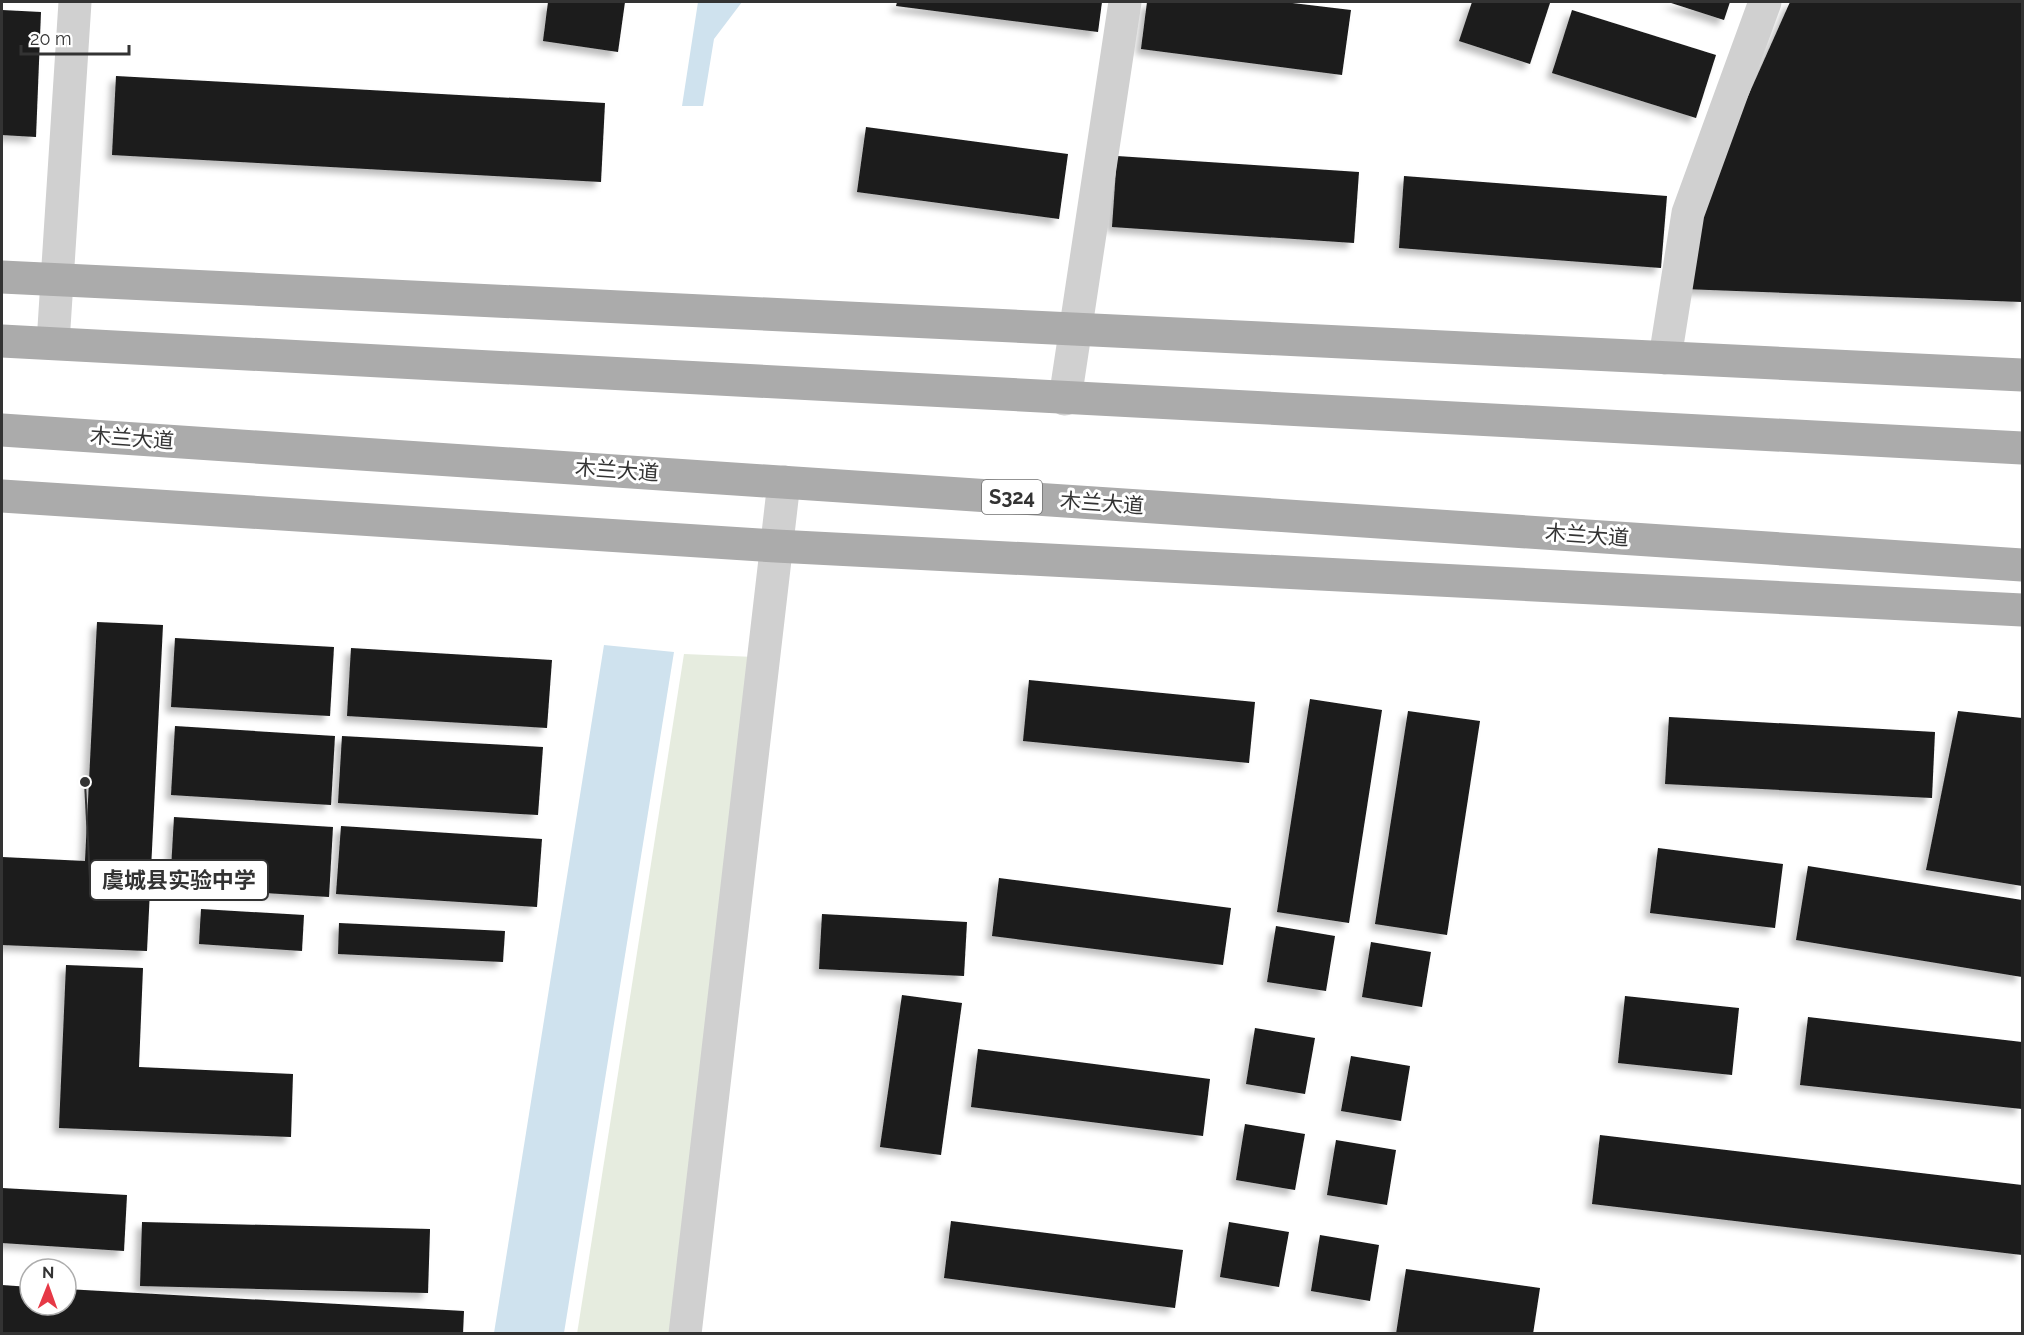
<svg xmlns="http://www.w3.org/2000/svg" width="2024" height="1335" viewBox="0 0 2024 1335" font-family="Raleway,'Noto Sans SC',sans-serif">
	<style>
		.green { fill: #e6ecdf }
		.water { fill: #cfe2ee }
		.building { fill: #1a1a1a; filter: url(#shadow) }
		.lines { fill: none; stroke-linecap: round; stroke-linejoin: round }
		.minor { stroke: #d0d0d0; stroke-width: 33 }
		.major { stroke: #ababab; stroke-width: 33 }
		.labels { text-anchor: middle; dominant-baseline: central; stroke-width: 6; stroke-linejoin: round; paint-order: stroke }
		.shield { fill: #fff; stroke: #707070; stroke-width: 1.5 }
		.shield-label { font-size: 20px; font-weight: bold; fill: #333 }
		.street-label { font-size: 21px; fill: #333; stroke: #fff }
		.leader { fill: none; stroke: #333; stroke-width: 2 }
		.callout-dot { fill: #333; stroke: #fff; stroke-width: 2 }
		.callout { fill: #fff; stroke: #333; stroke-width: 2 }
		.callout-label { font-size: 22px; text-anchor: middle; font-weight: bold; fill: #333 }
	</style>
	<defs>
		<filter id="shadow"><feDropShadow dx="-5.5" dy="5.5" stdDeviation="3" flood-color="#0004"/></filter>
	</defs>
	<rect width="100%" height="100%" fill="#fff"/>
	<polygon class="green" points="684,654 755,657 672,1333 577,1334"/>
	<g class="water">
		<polygon points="698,2 742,2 714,39 703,106 682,106"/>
		<polygon points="604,645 674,652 564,1333 494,1333"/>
	</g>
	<g class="building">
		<polygon points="548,2 625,2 618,52 543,41"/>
		<polygon points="897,2 1102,2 1098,32 896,6"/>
		<polygon points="1147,2 1284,2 1351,10 1342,75 1141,49"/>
		<polygon points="1472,2 1550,3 1530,64 1459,41"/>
		<polygon points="1668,2 1730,2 1724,20"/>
		<polygon points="1790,2 2022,2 2022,302 1684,289 1695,215"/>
		<polygon points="2,10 41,12 36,137 2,135"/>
		<polygon points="1572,10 1716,55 1696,118 1552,73"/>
		<polygon points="116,76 605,103 601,182 112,155"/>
		<polygon points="866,127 1068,154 1059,219 857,192"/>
		<polygon points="1117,156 1359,172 1354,243 1112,227"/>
		<polygon points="1404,176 1667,196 1661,268 1399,248"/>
		<polygon points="97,622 163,625 147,951 2,945 2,857 85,861"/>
		<polygon points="175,638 334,647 330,716 171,707"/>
		<polygon points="351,648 552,660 547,728 347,716"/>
		<polygon points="1029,680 1255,702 1249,763 1023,741"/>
		<polygon points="1310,699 1382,710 1349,923 1277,912"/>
		<polygon points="1408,711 1480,721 1447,935 1375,924"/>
		<polygon points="1958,711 2022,718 2022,886 1926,870"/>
		<polygon points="1669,717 1935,732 1932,798 1665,784"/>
		<polygon points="175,726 335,736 331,805 171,795"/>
		<polygon points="342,736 543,747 538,815 338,803"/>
		<polygon points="174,817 333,827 329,897 170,887"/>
		<polygon points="341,826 542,839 537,907 336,894"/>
		<polygon points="1658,848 1783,864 1775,928 1650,913"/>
		<polygon points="1808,866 2022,900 2022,977 1796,940"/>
		<polygon points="999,878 1231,908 1223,965 992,936"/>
		<polygon points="201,909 304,915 302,951 199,944"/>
		<polygon points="822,914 967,922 964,976 819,969"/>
		<polygon points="339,923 505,931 503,962 338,954"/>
		<polygon points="1276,926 1335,936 1326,991 1267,982"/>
		<polygon points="1371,942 1431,952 1422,1007 1362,997"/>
		<polygon points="66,965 143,968 139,1067 293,1074 291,1137 59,1128"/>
		<polygon points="902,995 962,1003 941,1155 880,1147"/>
		<polygon points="1625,996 1739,1008 1732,1075 1618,1063"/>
		<polygon points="1808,1017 2022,1042 2022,1109 1800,1085"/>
		<polygon points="1255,1028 1315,1038 1305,1094 1246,1084"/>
		<polygon points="978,1049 1210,1079 1203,1136 971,1107"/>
		<polygon points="1351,1056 1410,1066 1401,1121 1341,1111"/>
		<polygon points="1245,1124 1305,1134 1295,1190 1236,1180"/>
		<polygon points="1600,1135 2022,1185 2022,1255 1592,1204"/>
		<polygon points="1336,1140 1396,1150 1387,1205 1327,1195"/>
		<polygon points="2,1188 127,1195 124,1251 2,1243"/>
		<polygon points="951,1221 1183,1250 1175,1308 944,1278"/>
		<polygon points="142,1222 430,1229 428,1293 140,1286"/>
		<polygon points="1229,1222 1289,1232 1279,1287 1220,1277"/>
		<polygon points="1320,1235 1379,1245 1370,1301 1311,1291"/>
		<polygon points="1406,1269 1540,1288 1533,1334 1396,1334"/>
		<polygon points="2,1285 30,1287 30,1305 66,1305 66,1289 464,1311 463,1334 2,1334"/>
	</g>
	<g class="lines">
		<g class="minor">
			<polyline points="53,343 75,2"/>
			<polyline points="1665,358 1688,213 1765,2"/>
			<polyline points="1065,399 1125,2"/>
			<polyline points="685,1334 784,482"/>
		</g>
		<g class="major">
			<polyline points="2,277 2022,375"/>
			<polyline points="2,341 2022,448"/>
			<polyline points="2,430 2022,565"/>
			<polyline points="2,496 776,546 2022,610"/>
		</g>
	</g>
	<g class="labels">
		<rect class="shield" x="982" y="480" width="60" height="34" rx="4.5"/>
		<g class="shield-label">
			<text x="1012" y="497">S324</text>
		</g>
		<g class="street-label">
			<text transform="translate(132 438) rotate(4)">木兰大道</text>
			<text transform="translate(617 470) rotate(4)">木兰大道</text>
			<text transform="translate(1102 503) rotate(4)">木兰大道</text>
			<text transform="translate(1587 535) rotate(4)">木兰大道</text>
		</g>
	</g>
	<path class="leader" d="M85 782L90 880"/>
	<circle class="callout-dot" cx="85" cy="782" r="6"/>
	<rect class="callout" x="90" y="860" width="178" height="40" rx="6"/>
	<g class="callout-label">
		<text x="179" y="888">虞城县实验中学</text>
	</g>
	<rect width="2024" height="1335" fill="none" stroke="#333333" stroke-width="6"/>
	<g transform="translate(48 1287) rotate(1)"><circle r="28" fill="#ffffff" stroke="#adadad" stroke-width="1.5"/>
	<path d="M0-4.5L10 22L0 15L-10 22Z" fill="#e63946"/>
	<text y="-9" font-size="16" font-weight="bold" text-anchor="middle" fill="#333333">N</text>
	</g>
	<path d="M21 45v9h108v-9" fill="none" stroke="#333333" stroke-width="3"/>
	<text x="30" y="45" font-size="18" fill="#333333" stroke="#ffffff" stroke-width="4.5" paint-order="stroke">20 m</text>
</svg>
